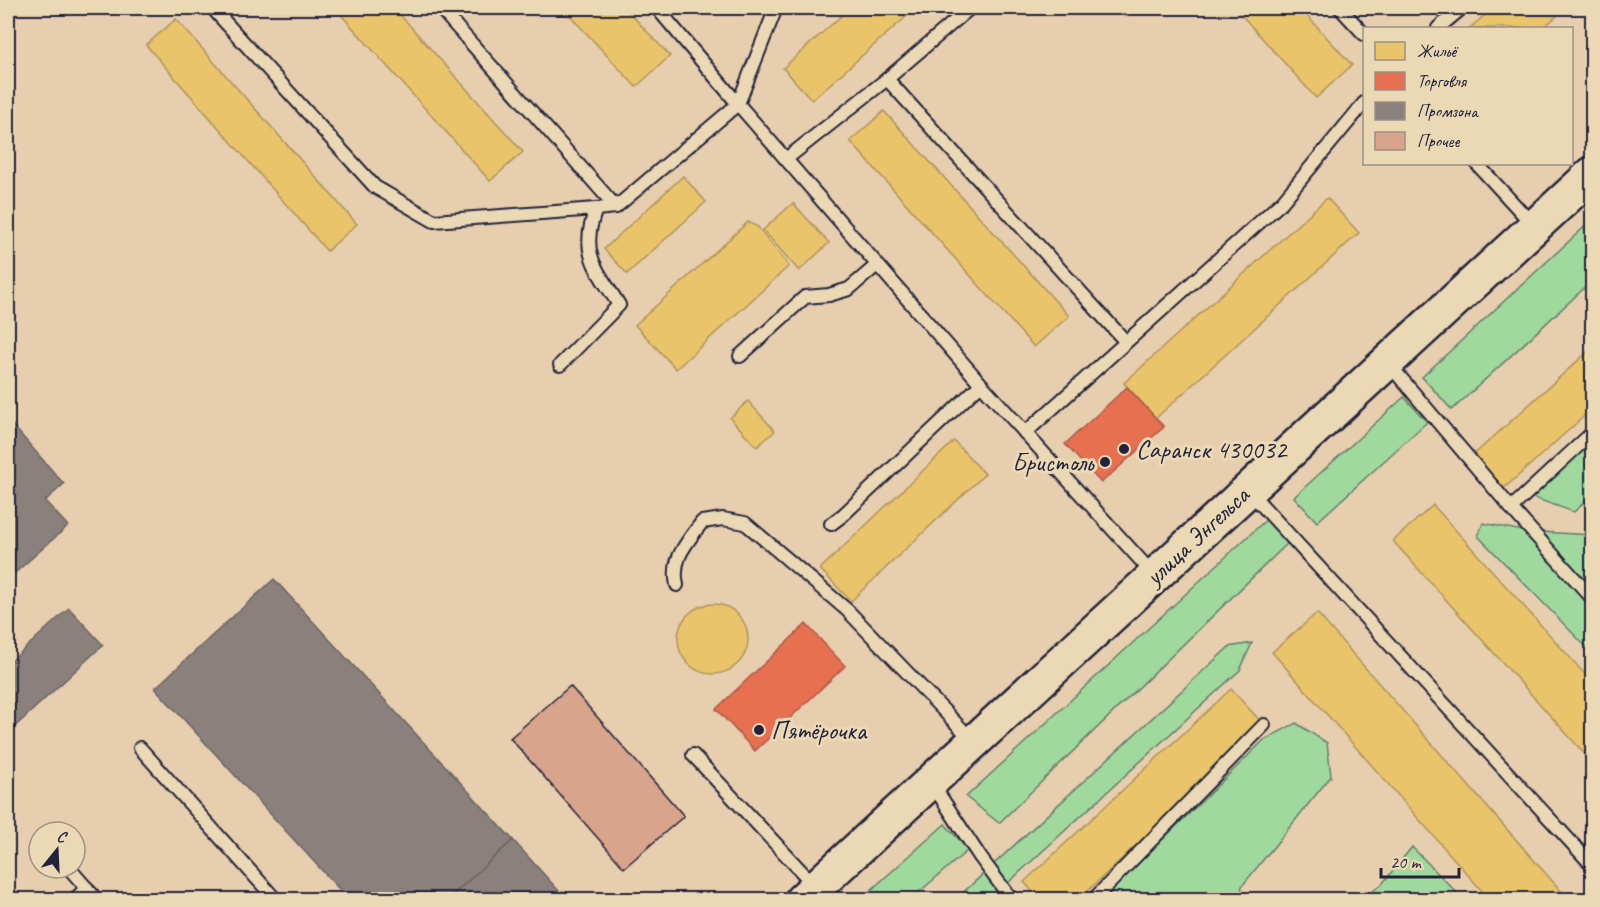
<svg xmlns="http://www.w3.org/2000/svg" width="1600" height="907" viewBox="0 0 1600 907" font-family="Caveat,sans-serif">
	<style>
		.green { fill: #a0d99e; stroke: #617e6c; stroke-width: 1.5 }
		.homes { fill: #e9c46a; stroke: #ad935c; stroke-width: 1.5 }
		.shops { fill: #e76f51; stroke: #ac584a; stroke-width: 1.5 }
		.industry { fill: #8a817c; stroke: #6b6468; stroke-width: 1.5 }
		.building { fill: #d8a48c; stroke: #22223b; stroke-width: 1.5 }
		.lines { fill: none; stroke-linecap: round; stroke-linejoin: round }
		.service-casing { stroke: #22223b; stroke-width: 16 }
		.secondary-casing { stroke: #22223b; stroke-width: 38 }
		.service { stroke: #ebd9b6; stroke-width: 12 }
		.secondary { stroke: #ebd9b6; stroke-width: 33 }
		.poi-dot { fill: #22223b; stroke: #ebd9b6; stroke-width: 2 }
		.labels { text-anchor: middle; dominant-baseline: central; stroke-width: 6; stroke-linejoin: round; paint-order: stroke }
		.poi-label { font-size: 26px; fill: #22223b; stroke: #ebd9b6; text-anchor: start }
		.street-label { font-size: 26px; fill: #22223b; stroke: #ebd9b6 }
	</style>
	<rect width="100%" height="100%" fill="#e7ceae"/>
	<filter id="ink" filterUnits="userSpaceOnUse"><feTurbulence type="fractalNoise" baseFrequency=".0167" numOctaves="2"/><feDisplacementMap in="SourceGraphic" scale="12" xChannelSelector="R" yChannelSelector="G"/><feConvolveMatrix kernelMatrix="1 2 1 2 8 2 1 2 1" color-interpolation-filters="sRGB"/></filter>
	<g filter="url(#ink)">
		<g class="green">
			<polygon points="1592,220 1592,281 1452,410 1422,377"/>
			<polygon points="1404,397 1427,422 1317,522 1294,497"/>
			<polygon points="1592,439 1592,495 1574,512 1531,497"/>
			<polygon points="1270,516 1290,541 999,823 966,797"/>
			<polygon points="1483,523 1523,531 1592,535 1592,653 1478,536"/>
			<polygon points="1252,643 1240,670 1008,883 1021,899 955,900 1229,647"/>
			<polygon points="1296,723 1327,743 1331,776 1242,886 1240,899 1101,900 1264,740"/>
			<polygon points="945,824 968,850 911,899 861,899"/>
			<polygon points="1412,847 1463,899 1363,899 1382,884"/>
		</g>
		<g class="homes">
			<polygon points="335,8 394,8 523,152 490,181"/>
			<polygon points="563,8 625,8 670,56 636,87"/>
			<polygon points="850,8 916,8 812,100 783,68"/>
			<polygon points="1235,8 1300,8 1352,65 1316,98"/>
			<polygon points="1493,8 1566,8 1543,28 1470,28"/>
			<polygon points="176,19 357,224 327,251 146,45"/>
			<polygon points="884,111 1069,316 1034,347 850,141"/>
			<polygon points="683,176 706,202 627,274 604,249"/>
			<polygon points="1327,198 1359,233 1156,418 1124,383"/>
			<polygon points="793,203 829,243 799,271 763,230"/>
			<polygon points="748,222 758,227 789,266 676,369 635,325"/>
			<polygon points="1592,348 1592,409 1500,492 1470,458"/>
			<polygon points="748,401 775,431 757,447 730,418"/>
			<polygon points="954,441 985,474 851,601 820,569"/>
			<polygon points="1433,505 1592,682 1592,762 1393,541"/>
			<circle cx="713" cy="639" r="35"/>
			<polygon points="1317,613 1569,900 1490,900 1272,652"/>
			<polygon points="1231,689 1264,725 1078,900 1040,900 1024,882"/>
		</g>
		<g class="shops">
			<polygon points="1127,387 1164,427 1101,483 1065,444"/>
			<polygon points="806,624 845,666 755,751 716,709"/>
		</g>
		<g class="industry">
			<polygon points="8,420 64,484 45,501 68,526 8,579"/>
			<polygon points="274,579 513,840 447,900 349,900 155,688"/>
			<polygon points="69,608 103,645 8,733 8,664"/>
			<polygon points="513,840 567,900 447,900"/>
		</g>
		<polygon class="building" points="570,686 684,816 624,868 510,738"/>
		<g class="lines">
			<defs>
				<g id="service">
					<polyline points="217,8 216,12 375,187 434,221 596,209"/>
					<polyline points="440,8 616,207"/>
					<polyline points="657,8 738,104 776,8"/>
					<polyline points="1340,8 1364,34"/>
					<polyline points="1438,28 1462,8"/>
					<polyline points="887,79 1126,342"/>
					<polyline points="786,159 887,79 970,8"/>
					<polyline points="1477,164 1534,226"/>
					<polyline points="740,356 805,297 829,295 849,289 877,265"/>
					<polyline points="1388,363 1511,508"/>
					<path d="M 560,365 L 619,305 C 596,268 579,253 596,209 L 616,207 L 738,104 L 981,384 L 1154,575"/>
					<polyline points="1025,433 1282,202 1364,103"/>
					<polyline points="1592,433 1511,508 1592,598"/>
					<polyline points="1248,490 1592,865"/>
					<polyline points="831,524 843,515 981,384"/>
					<path d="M 677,585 C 671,558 687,543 702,522 L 723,519 L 745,523 L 847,610 L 973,741"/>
					<polyline points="140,748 276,900"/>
					<polyline points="693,755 815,886"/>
					<polyline points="931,782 980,857 1012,900"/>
					<polyline points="69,868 97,900"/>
					<polyline points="74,900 87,888"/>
					<polyline points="1093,900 1264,725"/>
				</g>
				<polyline id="secondary" points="802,900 1592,174"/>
			</defs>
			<use href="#service" class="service-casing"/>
			<use href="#secondary" class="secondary-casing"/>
			<use href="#service" class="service"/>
			<use href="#secondary" class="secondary"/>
		</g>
	</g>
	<g class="poi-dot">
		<circle cx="1124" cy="449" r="6"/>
		<circle cx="1105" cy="462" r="6"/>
		<circle cx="759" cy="730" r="6"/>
	</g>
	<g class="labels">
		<g class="poi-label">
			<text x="1136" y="449">Саранск 430032</text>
			<text x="1093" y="462" text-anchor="end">Бристоль</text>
			<text x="771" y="730">Пятёрочка</text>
		</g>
		<g class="street-label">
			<text transform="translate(1197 536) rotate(-43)">улица Энгельса</text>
		</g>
	</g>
	<rect width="1600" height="907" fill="none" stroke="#ebd9b6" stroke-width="30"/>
	<rect x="15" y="15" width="1570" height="877" fill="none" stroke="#22223b" stroke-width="2" filter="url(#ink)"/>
	<rect x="1363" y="27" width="210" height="138" fill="#ebd9b6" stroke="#9b9085" stroke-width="1.5"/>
	<rect x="1375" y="42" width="30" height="18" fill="#e9c46a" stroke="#9b9085" stroke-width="1.5"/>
	<text x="1417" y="57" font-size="18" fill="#22223b">Жильё</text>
	<rect x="1375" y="72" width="30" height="18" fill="#e76f51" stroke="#9b9085" stroke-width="1.5"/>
	<text x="1417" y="87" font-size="18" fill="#22223b">Торговля</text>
	<rect x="1375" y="102" width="30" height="18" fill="#8a817c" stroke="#9b9085" stroke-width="1.5"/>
	<text x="1417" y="117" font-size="18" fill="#22223b">Промзона</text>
	<rect x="1375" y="132" width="30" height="18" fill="#d8a48c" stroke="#9b9085" stroke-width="1.5"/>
	<text x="1417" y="147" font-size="18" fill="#22223b">Прочее</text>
	<g transform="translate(57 850) rotate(18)"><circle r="28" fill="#ebd9b6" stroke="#9b9085" stroke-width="1.5"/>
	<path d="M0-4.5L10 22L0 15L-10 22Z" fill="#22223b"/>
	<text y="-9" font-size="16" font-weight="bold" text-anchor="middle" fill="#22223b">С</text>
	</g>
	<path d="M1381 868v9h78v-9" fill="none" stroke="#22223b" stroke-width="3"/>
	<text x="1390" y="868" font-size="18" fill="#22223b" stroke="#ebd9b6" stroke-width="4.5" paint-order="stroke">20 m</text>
</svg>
